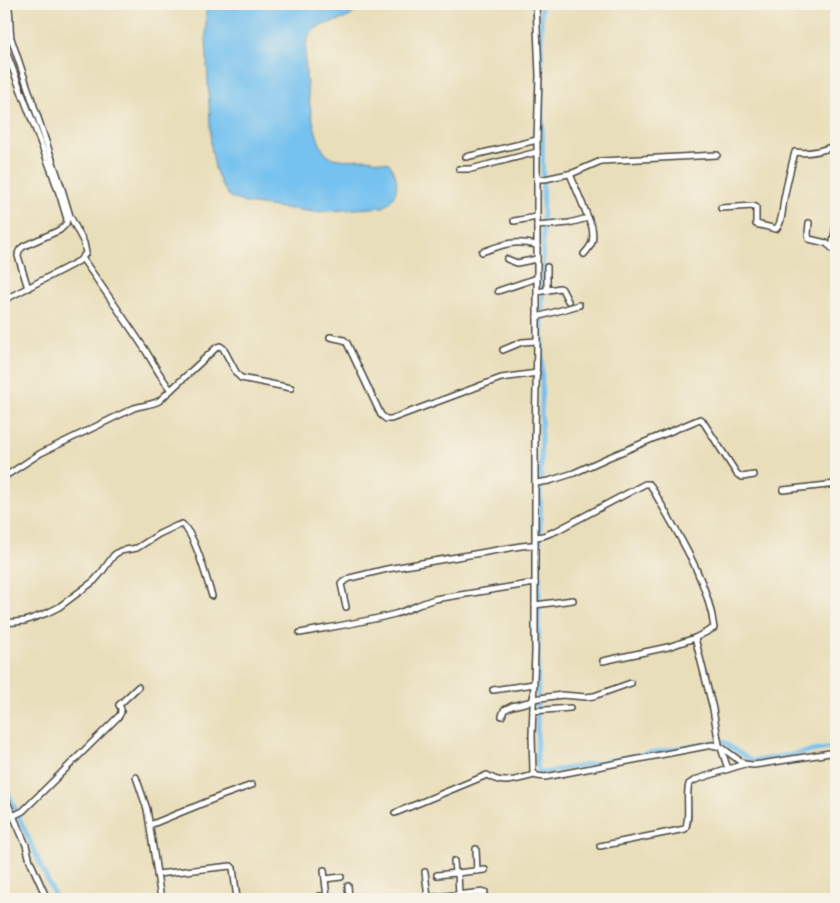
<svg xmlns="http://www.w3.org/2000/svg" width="840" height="903" viewBox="0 0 840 903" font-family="Caveat,sans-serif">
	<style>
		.water { fill: #75c1ef; stroke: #50768d }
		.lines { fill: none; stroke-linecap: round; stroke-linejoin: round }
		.canal { stroke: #75c1ef; stroke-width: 4.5 }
		.street-casing { stroke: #484640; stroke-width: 8 }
		.street { stroke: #fff; stroke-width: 5 }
	</style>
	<rect width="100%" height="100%" fill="#f7f3e8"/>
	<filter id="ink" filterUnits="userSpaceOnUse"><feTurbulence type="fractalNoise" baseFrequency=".02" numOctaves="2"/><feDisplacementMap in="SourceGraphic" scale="10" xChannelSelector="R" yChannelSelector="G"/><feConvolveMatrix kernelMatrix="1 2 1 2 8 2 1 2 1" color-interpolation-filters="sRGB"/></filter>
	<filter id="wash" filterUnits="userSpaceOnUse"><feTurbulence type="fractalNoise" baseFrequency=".0096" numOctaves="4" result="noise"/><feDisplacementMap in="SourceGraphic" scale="20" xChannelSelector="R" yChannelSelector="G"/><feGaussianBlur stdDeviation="1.12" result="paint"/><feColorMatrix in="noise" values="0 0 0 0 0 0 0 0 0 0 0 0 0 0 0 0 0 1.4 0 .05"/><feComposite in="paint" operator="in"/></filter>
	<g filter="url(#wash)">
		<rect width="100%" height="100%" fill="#e9deba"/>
		<path class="water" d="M 206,4 L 357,4 C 357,6 357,9 355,11 C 348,24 319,19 309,35 C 299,52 312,141 326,154 C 333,162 356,159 367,159 C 374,160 382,162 389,163 C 400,180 400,194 384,207 L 314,212 L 245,203 L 230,197 L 222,186 L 215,168 L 211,147 L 206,39 Z"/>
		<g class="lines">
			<g class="canal">
				<path d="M 541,4 C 546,255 540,505 537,756 C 537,763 536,769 542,773 L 677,748 L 722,741 L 752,761 L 836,747"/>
				<polyline points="4,784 56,899"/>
			</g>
		</g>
	</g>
	<g filter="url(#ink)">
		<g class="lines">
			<defs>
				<g id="street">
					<polyline points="536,4 539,75 537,140 537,344 535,432 535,652 532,735 533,772 537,776 545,777 712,745 721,747 744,764 753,765 761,764 836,752"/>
					<path d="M 4,46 L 51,170 L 61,199 L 67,219 L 66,224 L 60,230 L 24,246 C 20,249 18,251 18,256 L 28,288"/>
					<polyline points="466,157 537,140"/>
					<polyline points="459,169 471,169 537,152"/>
					<path d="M 570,174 L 592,227 C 594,240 593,244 584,254"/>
					<polyline points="537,179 545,179 573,173 601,161 717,155"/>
					<path d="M 721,208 L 753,206 L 756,207 L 756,224 L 776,229 C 783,222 782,209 784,199 C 787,183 791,167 795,152 C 809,154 823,151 836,145"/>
					<polyline points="514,221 537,217"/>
					<polyline points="809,223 808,234 809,239 826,243 832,248"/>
					<polyline points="836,225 832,248 836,252"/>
					<polyline points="537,226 569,223 588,218"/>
					<path d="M 482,252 C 505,244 512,240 537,245"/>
					<path d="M 82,258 C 103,288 124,318 144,348 C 153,362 160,377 171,390"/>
					<polyline points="507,259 517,263 537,259"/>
					<polyline points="547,290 547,267"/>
					<polyline points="498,291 537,278"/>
					<polyline points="537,292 560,288 562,289 568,301"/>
					<path d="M 4,300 L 79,261 L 82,258 L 86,253 L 84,243 L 70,216 L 61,186 L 11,38 C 9,26 11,15 8,4"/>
					<polyline points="537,317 579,305"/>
					<polyline points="330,337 344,340 347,343 381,415 386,419 391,419 501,378 537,373"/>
					<polyline points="503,350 522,342 537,341"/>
					<path d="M 4,477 L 41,453 L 134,408 C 143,405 151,405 159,401 L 217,347 L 220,346 L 223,348 L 237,374 L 241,378 L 291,388"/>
					<polyline points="536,483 549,481 574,473 607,458 700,419 702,420 737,474 742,477 754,475"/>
					<polyline points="783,490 836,484"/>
					<path d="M 536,537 L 543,536 L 556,531 L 645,484 L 649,484 L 651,486 C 675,530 708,578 714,628 L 695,638 L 668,647 L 603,661"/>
					<polyline points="535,605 573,600"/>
					<polyline points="346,607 341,584 343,582 350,578 387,569 521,546 531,545 535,546"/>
					<path d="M 4,623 L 25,621 L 47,613 L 59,607 L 94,581 L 101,573 L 114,555 L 120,551 L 137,548 L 159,534 L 176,526 L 182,524 C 196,536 206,578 212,596"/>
					<path d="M 300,633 C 332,627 364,622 395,614 C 409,610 421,603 435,599 L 535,583"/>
					<polyline points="695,638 713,709 719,745"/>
					<polyline points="493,690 534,684"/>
					<polyline points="533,699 562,695 586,697 594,696 631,683"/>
					<polyline points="533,711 570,708"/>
					<polyline points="502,716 504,710 512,706 533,701"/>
					<polyline points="721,748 728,769"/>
					<polyline points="136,777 147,809 161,899"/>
					<polyline points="4,795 26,845 30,861 47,899"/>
					<path d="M 395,813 L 487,775 C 504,786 516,779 535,775"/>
					<path d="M 13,816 L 23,811 L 119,716 C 122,712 122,709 119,705 L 138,687"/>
					<polyline points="150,825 221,796 252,785"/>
					<path d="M 600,846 L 685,829 C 691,818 685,797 689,784 L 695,780 L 744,764"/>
					<polyline points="476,849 477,871"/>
					<polyline points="454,861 455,873"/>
					<polyline points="324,870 327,898"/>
					<polyline points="425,872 428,898"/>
					<polyline points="458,873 459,895"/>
					<polyline points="157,874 231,866 233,868 237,899"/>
					<polyline points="437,875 485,870"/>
					<polyline points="325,879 341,877"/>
					<polyline points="348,886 349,899"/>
					<polyline points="319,896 333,899"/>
					<polyline points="4,898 45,897"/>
					<polyline points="415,899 485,892"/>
				</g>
			</defs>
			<use href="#street" class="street-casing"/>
			<use href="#street" class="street"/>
		</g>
	</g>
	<rect width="840" height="903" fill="none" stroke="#f7f3e8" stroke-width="20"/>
</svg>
